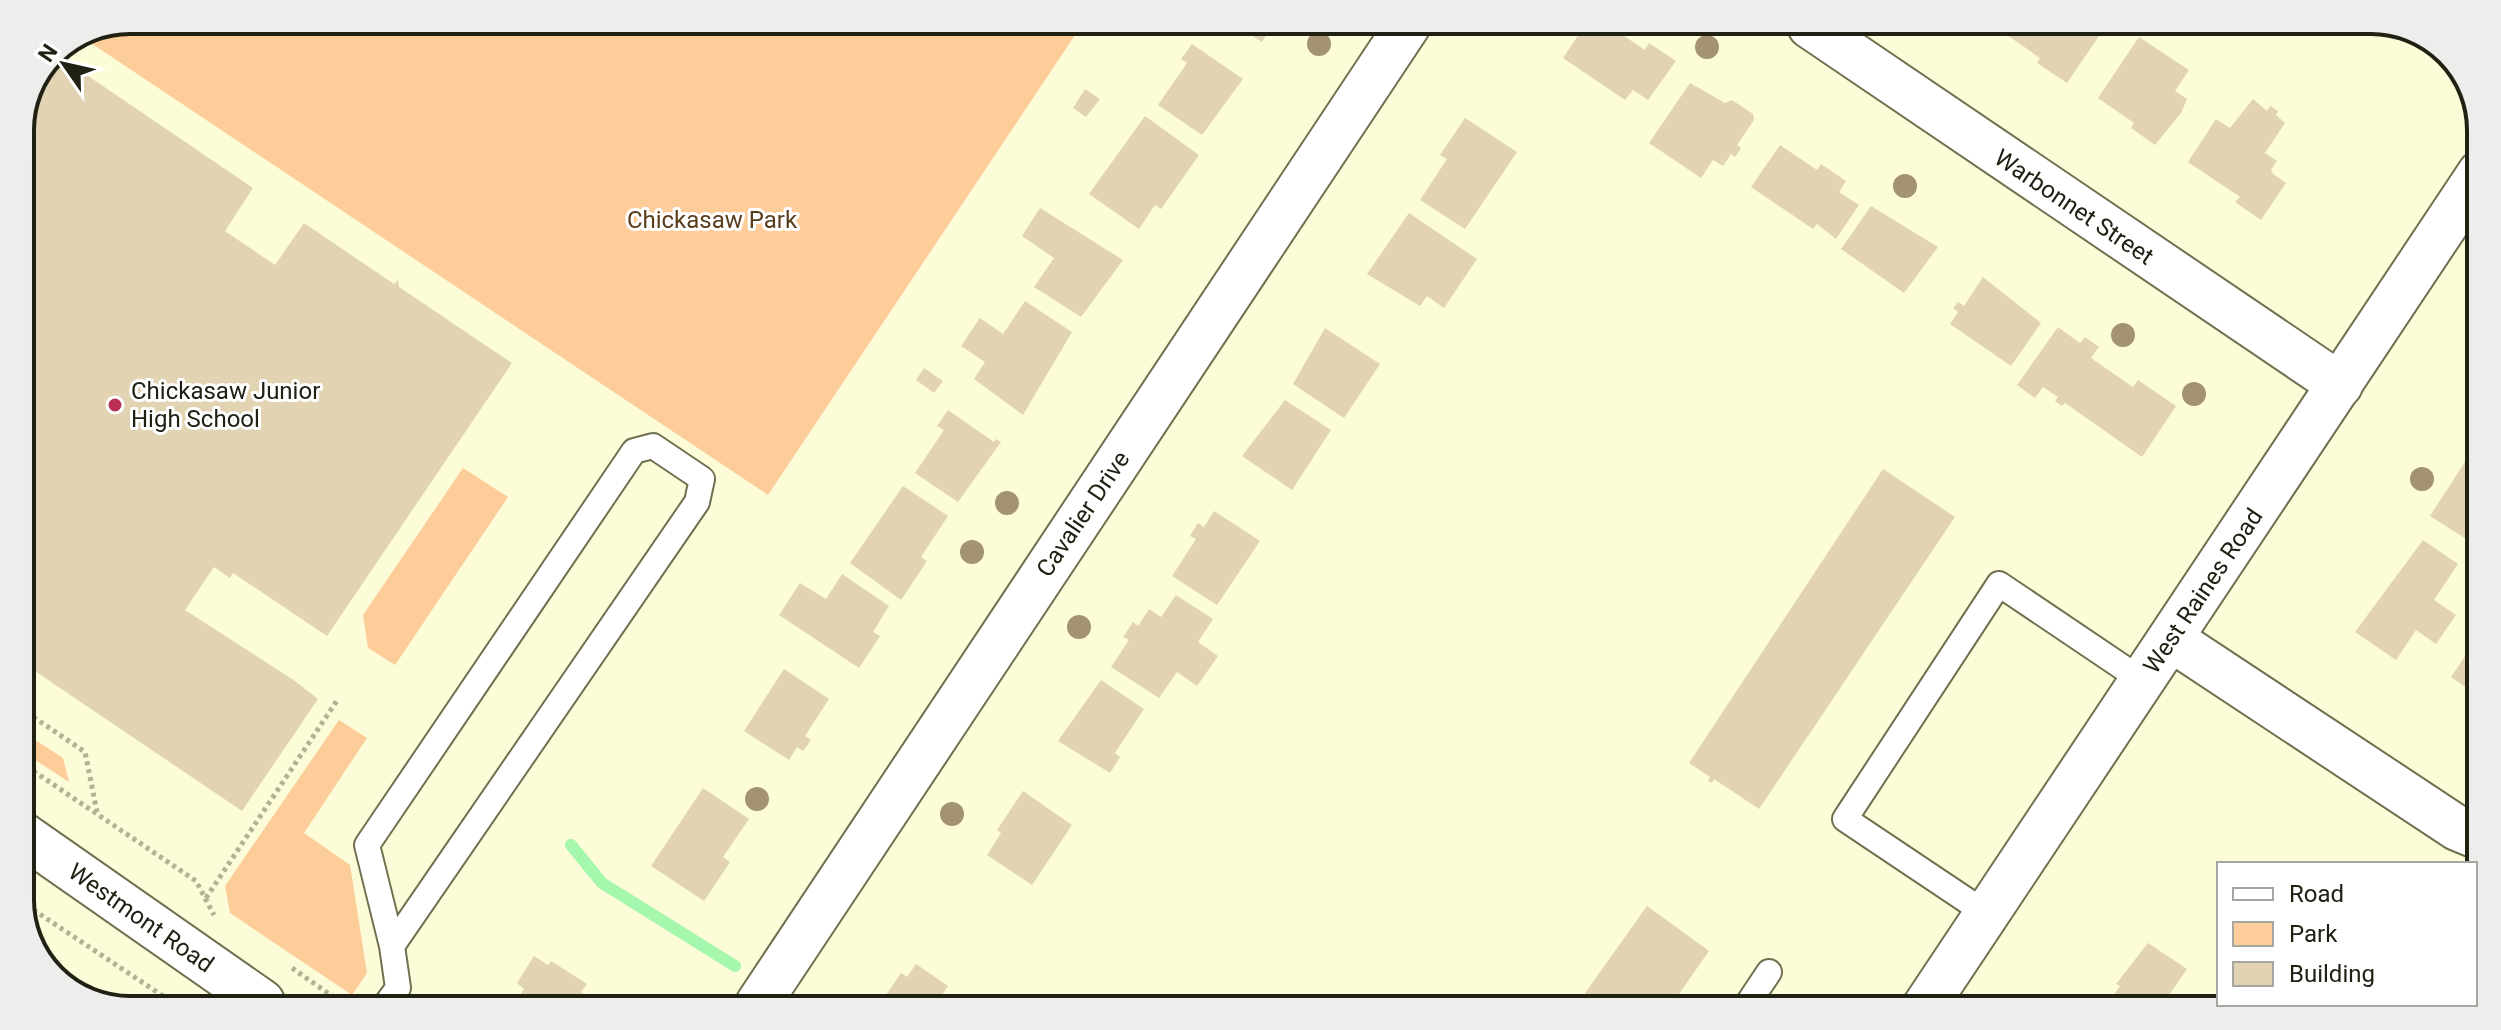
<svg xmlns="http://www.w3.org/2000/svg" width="2501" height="1030" viewBox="0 0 2501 1030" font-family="Roboto,sans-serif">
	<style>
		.green { fill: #fccc99 }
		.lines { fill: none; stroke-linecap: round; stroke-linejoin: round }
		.stream { stroke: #a5f7ad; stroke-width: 12 }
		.building { fill: #e2d4b3 }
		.service-casing { stroke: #707050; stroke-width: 28 }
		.minor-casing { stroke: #707050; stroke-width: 48 }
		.secondary-casing { stroke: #707050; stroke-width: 48 }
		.path { stroke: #b2b296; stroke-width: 5; stroke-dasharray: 4 4; stroke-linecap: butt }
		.service { stroke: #fff; stroke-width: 24 }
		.minor { stroke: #fff; stroke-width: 44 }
		.secondary { stroke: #fff; stroke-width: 44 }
		.tree { fill: #a39370 }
		.poi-dot { fill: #bc2d56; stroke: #fff; stroke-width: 3 }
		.labels { text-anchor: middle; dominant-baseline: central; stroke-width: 6; stroke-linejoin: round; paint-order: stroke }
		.street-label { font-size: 24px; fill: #202013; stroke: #fff }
		.park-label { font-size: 24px; fill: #5a3d1b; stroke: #fff }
		.poi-label { font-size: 24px; fill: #202013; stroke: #fff; text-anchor: start }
		.rim { fill: none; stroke: #202013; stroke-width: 4 }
	</style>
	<rect width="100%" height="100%" fill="#fcfcd8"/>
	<g class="green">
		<polygon points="130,20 1083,23 768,495 85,39"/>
		<polygon points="463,468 508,497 395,665 368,648 363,615"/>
		<polygon points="339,720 367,738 304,833 350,865 367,973 352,995 230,913 225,886"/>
		<polygon points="20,730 63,758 69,782 20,750"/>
	</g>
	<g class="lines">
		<polyline class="stream" points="571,845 602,883 735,966"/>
	</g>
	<g class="building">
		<polygon points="1234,24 1273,24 1262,42"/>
		<polygon points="1585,25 1608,25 1645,50 1649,43 1676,61 1648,100 1633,90 1625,100 1563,58"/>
		<polygon points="2012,27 2086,27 2099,36 2067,83 2037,63 2040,58 2007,35"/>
		<polygon points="2139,37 2189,70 2175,91 2187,99 2181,113 2155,145 2131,128 2134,123 2098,98"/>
		<polygon points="1192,44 1243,79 1202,135 1158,105 1187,63 1181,59"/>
		<polygon points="53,52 253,188 225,231 275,265 304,223 394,284 398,280 399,287 512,363 327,636 233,573 230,578 214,567 185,610 295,681 318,699 242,811 20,661 20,123"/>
		<polygon points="1690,83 1725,103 1732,100 1753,114 1754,120 1737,145 1741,148 1735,157 1731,154 1723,166 1713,160 1701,178 1649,143"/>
		<polygon points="1085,89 1100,99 1086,117 1073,108"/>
		<polygon points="2253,99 2267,111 2270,106 2278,111 2276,115 2285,123 2265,153 2277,161 2271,170 2273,174 2286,183 2261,220 2235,202 2240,197 2188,162 2216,119 2230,128"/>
		<polygon points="1145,116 1199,155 1161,209 1155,205 1139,229 1089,194"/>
		<polygon points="1465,118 1517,152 1465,229 1420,200 1447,159 1440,155"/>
		<polygon points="1780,145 1817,170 1821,164 1846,181 1839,192 1859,205 1836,239 1817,224 1813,229 1751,187"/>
		<polygon points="1871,206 1938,247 1904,293 1841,249"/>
		<polygon points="1040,208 1123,260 1081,317 1034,287 1054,258 1022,236"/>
		<polygon points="1409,213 1477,259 1444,308 1427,296 1420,306 1367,274"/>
		<polygon points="1983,277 2041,323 2011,366 1950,324 1958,312 1953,308 1958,302 1964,306"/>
		<polygon points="1025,301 1072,332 1023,415 974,379 985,362 961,346 980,318 1003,334"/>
		<polygon points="2058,327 2080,343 2085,337 2099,347 2091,358 2130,385 2133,387 2138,380 2176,406 2142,457 2065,403 2062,406 2055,401 2058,397 2043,387 2035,398 2017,385"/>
		<polygon points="1325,328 1380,364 1344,418 1293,384"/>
		<polygon points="924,368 943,381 934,393 916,380"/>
		<polygon points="1285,400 1331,430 1292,490 1242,456"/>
		<polygon points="948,410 994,442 996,439 1001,442 958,502 915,473 944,430 937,426"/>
		<polygon points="2472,451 2478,455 2474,544 2430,516"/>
		<polygon points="1883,469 1955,517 1759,809 1714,779 1712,783 1708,781 1710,777 1689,763"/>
		<polygon points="903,486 948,516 921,557 927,561 901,600 850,563"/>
		<polygon points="1214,511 1260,541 1217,605 1172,576 1196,539 1190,536 1198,523 1204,527"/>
		<polygon points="2423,540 2458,564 2434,600 2456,615 2436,644 2416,630 2396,660 2355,632"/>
		<polygon points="842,574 889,606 873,632 880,636 859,668 779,615 800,583 826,599"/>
		<polygon points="1176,595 1213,619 1198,642 1218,656 1197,686 1177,672 1159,698 1111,667 1129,640 1123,637 1133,622 1138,626 1149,609 1161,617"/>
		<polygon points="2476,640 2475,694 2451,677"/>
		<polygon points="784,669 829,699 805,736 811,740 803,751 797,747 789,760 744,731"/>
		<polygon points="1101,680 1144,709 1115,753 1120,757 1110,773 1058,741"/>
		<polygon points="703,788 749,819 723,857 730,862 704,901 651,866"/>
		<polygon points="1023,791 1072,825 1032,885 987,855 1001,833 997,830"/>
		<polygon points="1647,906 1709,951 1670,1007 1604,1007 1585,993"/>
		<polygon points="2148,943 2187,969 2165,1001 2168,1004 2165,1009 2106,1007 2120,986 2116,984"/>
		<polygon points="534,956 548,965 551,961 587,984 581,992 598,1004 515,1003 524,989 517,983"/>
		<polygon points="916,964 948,986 938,1001 943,1005 879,1005 901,973 907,977"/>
	</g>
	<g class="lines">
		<defs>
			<g id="service">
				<polyline points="1987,914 1845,819 1999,584 2143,681"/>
				<polyline points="387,1003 398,988 392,946 367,845 634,451 653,446 702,479 697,502 392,946"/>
				<polyline points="1745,1008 1769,972"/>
			</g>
			<g id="minor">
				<polyline points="1810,26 2340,385"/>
				<polyline points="2171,639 2457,828 2474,835"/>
				<polyline points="20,833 262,1002"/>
				<polyline points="758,1004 1408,25"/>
			</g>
			<polyline id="secondary" points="1924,1008 2480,173"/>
		</defs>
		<use href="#service" class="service-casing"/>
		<use href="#minor" class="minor-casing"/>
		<use href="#secondary" class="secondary-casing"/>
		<g class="path">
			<polyline points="20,708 85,752 97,812"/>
			<polyline points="20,762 196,881 214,915"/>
			<polyline points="206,898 338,699"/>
			<polyline points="20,901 172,1002"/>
			<polyline points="292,968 342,1003"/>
		</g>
		<use href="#service" class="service"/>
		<use href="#minor" class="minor"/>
		<use href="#secondary" class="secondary"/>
	</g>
	<g class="tree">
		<circle cx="1319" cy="44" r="12"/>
		<circle cx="1707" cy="47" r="12"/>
		<circle cx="1905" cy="186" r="12"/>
		<circle cx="2123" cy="335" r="12"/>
		<circle cx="2194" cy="394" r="12"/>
		<circle cx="2422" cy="479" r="12"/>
		<circle cx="1007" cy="503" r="12"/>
		<circle cx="972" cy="552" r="12"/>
		<circle cx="1079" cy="627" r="12"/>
		<circle cx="757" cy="799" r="12"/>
		<circle cx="952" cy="814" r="12"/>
	</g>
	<circle class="poi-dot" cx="115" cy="405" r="8"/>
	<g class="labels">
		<g class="street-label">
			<text transform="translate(2074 207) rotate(34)">Warbonnet Street</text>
			<text transform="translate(1083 514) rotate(-56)">Cavalier Drive</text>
			<text transform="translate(2203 591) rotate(-56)">West Raines Road</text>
			<text transform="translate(141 918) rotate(35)">Westmont Road</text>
		</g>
		<g class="park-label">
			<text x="712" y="220">Chickasaw Park</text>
		</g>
		<g class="poi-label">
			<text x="131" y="391">Chickasaw Junior<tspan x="131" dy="28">High School</tspan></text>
		</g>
	</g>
	<path d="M0 0H2501V1030H0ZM130 34H2371A96 96 0 0 1 2467 130V900A96 96 0 0 1 2371 996H130A96 96 0 0 1 34 900V130A96 96 0 0 1 130 34Z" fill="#ededec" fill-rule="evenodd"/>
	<path class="rim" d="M130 34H2371A96 96 0 0 1 2467 130V900A96 96 0 0 1 2371 996H130A96 96 0 0 1 34 900V130A96 96 0 0 1 130 34Z"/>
	<rect x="2217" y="862" width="260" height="144" fill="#ffffff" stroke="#a6a6a1" stroke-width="2"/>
	<rect x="2233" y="888" width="40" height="12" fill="#ffffff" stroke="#a6a6a1" stroke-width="2"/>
	<text x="2289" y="902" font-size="24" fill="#202013">Road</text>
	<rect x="2233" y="922" width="40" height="24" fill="#fccc99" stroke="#a6a6a1" stroke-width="2"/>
	<text x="2289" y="942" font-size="24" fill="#202013">Park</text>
	<rect x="2233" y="962" width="40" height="24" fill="#e2d4b3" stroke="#a6a6a1" stroke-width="2"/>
	<text x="2289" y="982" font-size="24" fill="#202013">Building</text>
	<g transform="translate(64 64) rotate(304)" stroke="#ffffff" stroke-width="6" paint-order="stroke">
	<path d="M0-6L14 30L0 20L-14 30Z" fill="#202013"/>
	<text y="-12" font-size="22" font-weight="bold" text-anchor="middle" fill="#202013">N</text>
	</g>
</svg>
